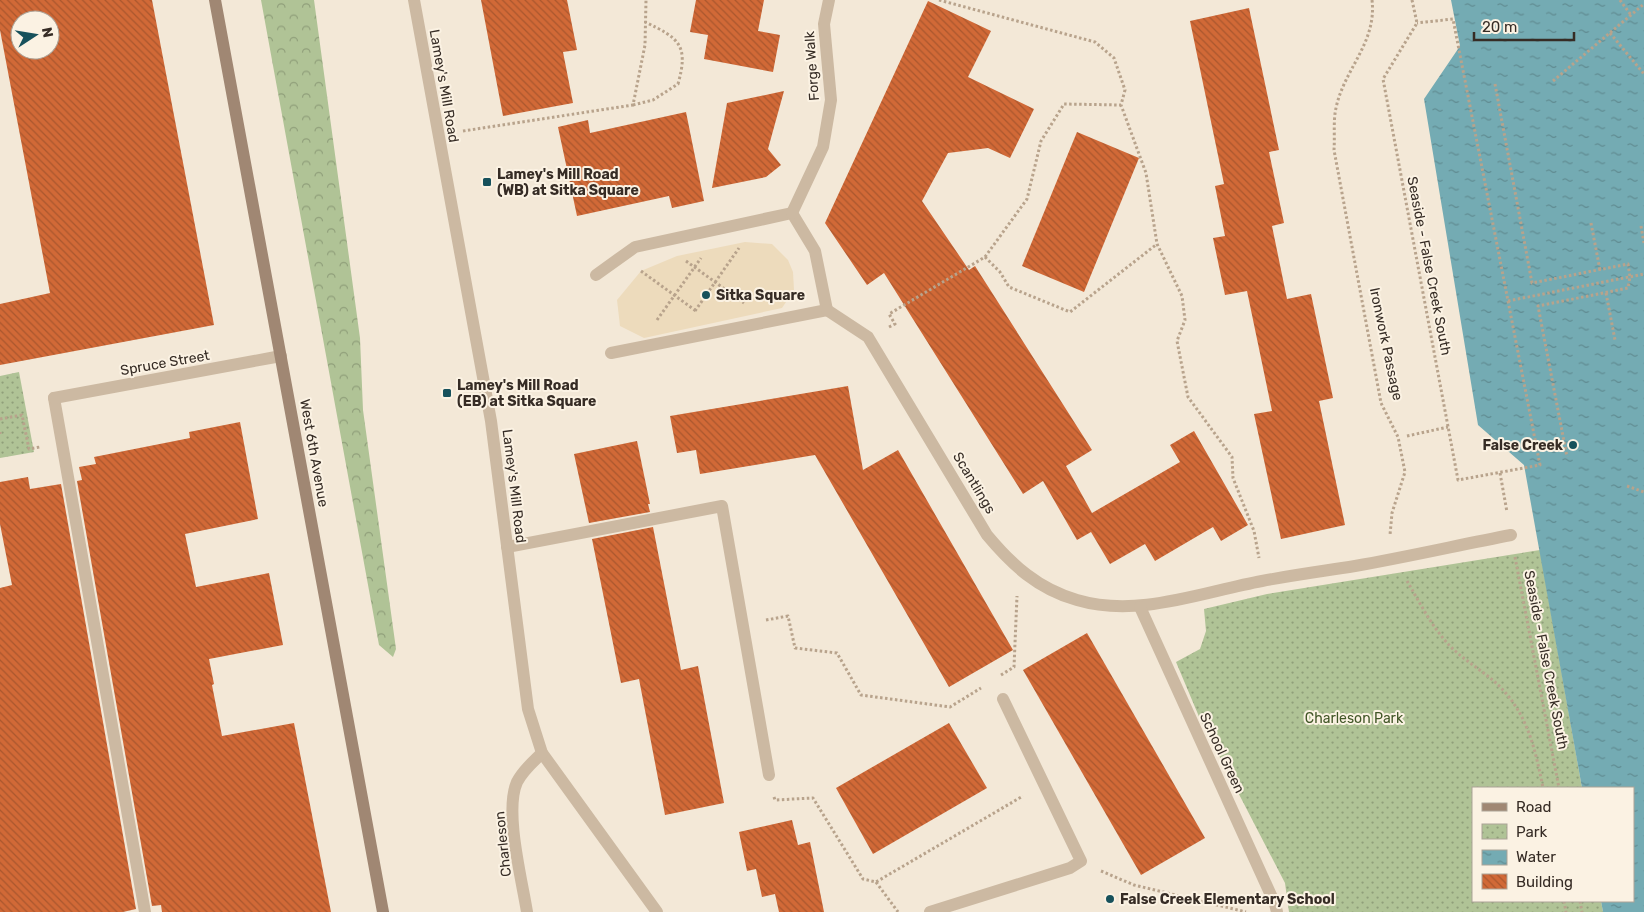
<svg xmlns="http://www.w3.org/2000/svg" width="1644" height="912" viewBox="0 0 1644 912" font-family="Rubik,sans-serif">
	<style>
		.forest { fill: url(#forest-crowns) }
		.park { fill: url(#park-dots) }
		.plaza { fill: #eddbbc }
		.water { fill: url(#water-ripples) }
		.building { fill: url(#building-back-hatch); fill-rule: evenodd }
		.lines { fill: none; stroke-linecap: round; stroke-linejoin: round }
		.path { stroke: #b8a38c; stroke-width: 3; stroke-dasharray: 2.5 2.5; stroke-linecap: butt }
		.service { stroke: #ccb9a2; stroke-width: 12 }
		.pedestrian { stroke: #ccb9a2; stroke-width: 12 }
		.minor { stroke: #ccb9a2; stroke-width: 12 }
		.secondary { stroke: #a08773; stroke-width: 12 }
		.poi-dot { fill: #17515b; stroke: #fbf2e3; stroke-width: 2 }
		.labels { text-anchor: middle; dominant-baseline: central; stroke-width: 4; stroke-linejoin: round; paint-order: stroke }
		.street-label { font-size: 14px; fill: #362c25; stroke: #fbf2e3 }
		.poi-label { font-size: 14px; font-weight: bold; fill: #362c25; stroke: #fbf2e3; text-anchor: start }
		.park-label { font-size: 14px; fill: #415627; stroke: #fbf2e3 }
	</style>
	<defs>
		<pattern id="forest-crowns" width="20" height="18" patternUnits="userSpaceOnUse" patternTransform="scale(1.25)"><rect width="20" height="18" fill="#b0c396"/><path d="M2 6a3 3 0 1 1 6 0M12 15a3 3 0 1 1 6 0" fill="none" stroke="#909f7a"/></pattern>
		<pattern id="park-dots" width="8" height="8" patternUnits="userSpaceOnUse" patternTransform="scale(1.25)"><rect width="8" height="8" fill="#b0c396"/><path d="M2 2h.1M6 6h.1" fill="none" stroke="#909f7a" stroke-width="1.8" stroke-linecap="round"/></pattern>
		<pattern id="water-ripples" width="26" height="14" patternUnits="userSpaceOnUse" patternTransform="scale(1.25)"><rect width="26" height="14" fill="#74abb3"/><path d="M2 4q2-2 4 0t4 0M15 11q2-2 4 0t4 0" fill="none" stroke="#608b91"/></pattern>
		<pattern id="building-back-hatch" width="6" height="6" patternUnits="userSpaceOnUse" patternTransform="scale(1.25)"><rect width="6" height="6" fill="#d16937"/><path d="M-1 5l2 2M0 0l6 6M5-1l2 2" fill="none" stroke="#aa572e"/></pattern>
	</defs>
	<rect width="100%" height="100%" fill="#f3e8d7"/>
	<polygon class="forest" points="261,0 314,0 360,338 363,410 396,649 393,657 379,645"/>
	<g class="park">
		<polygon points="19,372 34,452 0,458 0,376"/>
		<polygon points="1540,550 1582,788 1473,788 1473,901 1601,901 1603,912 1289,912 1285,883 1200,719 1176,662 1200,649 1206,631 1204,609 1267,594"/>
	</g>
	<polygon class="plaza" points="745,242 772,244 788,260 793,272 794,290 782,308 644,338 620,326 617,300 641,271 677,256"/>
	<polygon class="water" points="1451,0 1644,0 1644,912 1603,912 1601,901 1633,901 1633,788 1582,788 1524,465 1478,425 1424,99 1460,46"/>
	<g class="building">
		<path d="M 0,0 L 152,0 L 214,325 L 0,365 L 0,304 L 50,293 L 0,30 ZM 20,20 L 50,20 L 50,50 L 20,50 Z"/>
		<polygon points="481,0 567,0 577,50 563,52 573,103 503,116"/>
		<polygon points="696,0 764,0 758,31 780,35 773,72 704,59 708,35 690,32"/>
		<polygon points="928,1 991,31 968,77 1034,109 1010,158 988,148 948,153 922,201 969,270 975,266 1092,450 1066,466 1092,513 1180,462 1170,445 1194,431 1248,525 1221,541 1213,527 1155,561 1145,544 1110,564 1091,532 1077,540 1043,481 1023,494 884,273 867,285 825,223"/>
		<polygon points="1249,8 1279,150 1269,152 1284,223 1272,226 1287,299 1311,294 1333,398 1319,401 1345,525 1281,539 1254,414 1272,411 1247,291 1225,295 1213,238 1225,236 1215,186 1224,184 1190,21"/>
		<polygon points="784,91 768,149 781,165 766,177 712,188 727,103"/>
		<polygon points="686,112 704,201 672,208 669,196 577,216 558,127 588,120 590,133"/>
		<polygon points="1077,132 1139,158 1084,292 1022,266"/>
		<polygon points="848,386 863,470 898,450 1013,650 949,687 815,455 700,474 696,450 677,453 670,416"/>
		<polygon points="240,422 258,519 185,534 196,587 269,573 283,645 209,659 214,684 212,685 222,736 294,723 331,912 162,912 161,905 152,906 77,481 82,480 79,467 96,464 94,457 190,438 189,432"/>
		<polygon points="637,441 650,504 648,504 650,512 589,523 574,454"/>
		<polygon points="28,477 30,489 61,484 136,909 123,912 0,912 0,588 12,585 0,524 0,482"/>
		<polygon points="653,527 681,670 698,666 724,803 665,815 639,679 621,683 592,539"/>
		<polygon points="1087,633 1205,838 1141,875 1023,670"/>
		<polygon points="949,723 987,788 873,854 836,788"/>
		<polygon points="792,820 798,845 810,842 824,912 779,912 775,894 762,897 756,869 747,871 739,832"/>
	</g>
	<g class="lines">
		<g class="path">
			<polyline points="939,0 1095,42 1114,58 1125,90 1121,105 1146,173 1157,244 1182,296 1185,320 1177,341 1188,397 1232,457 1233,478 1254,531 1259,558"/>
			<path d="M 1372,0 C 1377,43 1344,69 1336,108 C 1333,121 1335,137 1334,150 L 1381,403 L 1398,437 L 1405,472 L 1392,513 L 1390,535"/>
			<polyline points="1412,0 1417,23 1383,79 1458,480 1540,465 1453,19 1417,23"/>
			<polyline points="1620,0 1631,15"/>
			<polyline points="1610,33 1644,74"/>
			<polyline points="1553,81 1644,4"/>
			<polyline points="1495,84 1532,283 1628,264 1630,277 1628,288 1538,306 1567,457"/>
			<path d="M 633,105 L 653,100 L 678,84 C 689,45 679,38 645,22"/>
			<polyline points="463,131 633,105 645,45 646,0"/>
			<polyline points="1591,223 1600,270"/>
			<polyline points="1641,226 1644,243"/>
			<polyline points="985,257 1000,272 1009,287 1070,312 1157,244"/>
			<polyline points="686,261 744,303"/>
			<polyline points="641,271 696,311"/>
			<polyline points="1606,293 1615,340"/>
			<polyline points="1508,301 1644,274"/>
			<polyline points="695,311 739,248"/>
			<polyline points="657,320 701,258"/>
			<polyline points="889,327 895,324 889,314 985,257 1027,199 1041,141 1064,104 1121,105"/>
			<polyline points="0,419 22,415 29,449 40,447"/>
			<polyline points="0,432 0,434"/>
			<polyline points="1407,436 1448,427"/>
			<polyline points="1500,473 1507,512"/>
			<polyline points="1627,486 1644,492"/>
			<polyline points="1515,557 1559,788"/>
			<path d="M 1407,581 C 1420,603 1433,629 1451,647 C 1467,663 1489,674 1504,691 C 1529,719 1536,753 1543,788"/>
			<polyline points="766,620 788,616 795,648 837,653 861,695 950,707 981,688"/>
			<polyline points="1001,675 1014,667 1017,596"/>
			<polyline points="774,797 775,800 813,798 863,879 876,882 1023,796"/>
			<polyline points="1101,871 1134,885 1246,912"/>
			<polyline points="876,882 898,912"/>
			<polyline points="1564,901 1566,912"/>
			<polyline points="1580,901 1582,912"/>
		</g>
		<g class="service">
			<polyline points="596,275 635,247 792,213 815,251 827,310 611,353"/>
			<polyline points="54,398 145,912"/>
			<polyline points="507,547 722,506 769,775"/>
			<polyline points="930,912 1070,868 1081,861 1003,699"/>
		</g>
		<g class="pedestrian">
			<polyline points="792,213 823,147 831,100 824,24 829,0"/>
			<path d="M 827,310 L 868,337 L 987,535 C 1012,565 1038,589 1077,600 C 1138,618 1202,592 1262,581 C 1293,575 1324,571 1355,566 C 1407,557 1459,545 1511,535"/>
			<polyline points="1140,607 1275,904 1277,912"/>
		</g>
		<g class="minor">
			<polyline points="414,0 491,421 528,709 542,753 657,912"/>
			<polyline points="54,398 281,356"/>
			<path d="M 527,912 C 522,880 504,811 517,782 C 523,770 533,762 542,753"/>
		</g>
		<polyline class="secondary" points="215,0 383,912"/>
	</g>
	<g class="poi-dot">
		<rect x="482" y="177" width="10" height="10" rx="2.5"/>
		<circle cx="706" cy="295" r="5"/>
		<rect x="442" y="388" width="10" height="10" rx="2.5"/>
		<circle cx="1573" cy="445" r="5"/>
		<circle cx="1110" cy="899" r="5"/>
	</g>
	<g class="labels">
		<g class="street-label">
			<text transform="translate(812 66) rotate(-94)">Forge Walk</text>
			<text transform="translate(444 86) rotate(80)">Lamey's Mill Road</text>
			<text transform="translate(1429 266) rotate(79)">Seaside - False Creek South</text>
			<text transform="translate(1386 344) rotate(78)">Ironwork Passage</text>
			<text transform="translate(165 363) rotate(-10)">Spruce Street</text>
			<text transform="translate(314 453) rotate(80)">West 6th Avenue</text>
			<text transform="translate(974 483) rotate(59)">Scantlings</text>
			<text transform="translate(514 486) rotate(83)">Lamey's Mill Road</text>
			<text transform="translate(1546 660) rotate(79)">Seaside - False Creek South</text>
			<text transform="translate(1222 753) rotate(65)">School Green</text>
			<text transform="translate(503 844) rotate(-96)">Charleson</text>
		</g>
		<g class="poi-label">
			<text x="497" y="174">Lamey's Mill Road<tspan x="497" dy="16">(WB) at Sitka Square</tspan></text>
			<text x="716" y="295">Sitka Square</text>
			<text x="457" y="385">Lamey's Mill Road<tspan x="457" dy="16">(EB) at Sitka Square</tspan></text>
			<text x="1563" y="445" text-anchor="end">False Creek</text>
			<text x="1120" y="899">False Creek Elementary School</text>
		</g>
		<g class="park-label">
			<text x="1354" y="718">Charleson Park</text>
		</g>
	</g>
	<rect x="1472" y="787" width="162" height="115" fill="#fbf2e3" stroke="#aca397"/>
	<rect x="1482" y="803" width="25" height="8" fill="#a08773" stroke="#aca397"/>
	<text x="1516" y="812" font-size="15" fill="#362c25">Road</text>
	<rect x="1482" y="824" width="25" height="15" fill="url(#park-dots)" stroke="#aca397"/>
	<text x="1516" y="837" font-size="15" fill="#362c25">Park</text>
	<rect x="1482" y="850" width="25" height="15" fill="url(#water-ripples)" stroke="#aca397"/>
	<text x="1516" y="862" font-size="15" fill="#362c25">Water</text>
	<rect x="1482" y="874" width="25" height="15" fill="url(#building-back-hatch)" stroke="#aca397"/>
	<text x="1516" y="887" font-size="15" fill="#362c25">Building</text>
	<g transform="translate(35 35) rotate(78)"><circle r="24" fill="#fbf2e3" stroke="#aca397"/>
	<path d="M0-4L9 19L0 12L-9 19Z" fill="#17515b"/>
	<text y="-8" font-size="14" font-weight="bold" text-anchor="middle" fill="#362c25">N</text>
	</g>
	<path d="M1474 32v8h100v-8" fill="none" stroke="#362c25" stroke-width="2.5"/>
	<text x="1482" y="32" font-size="15" fill="#362c25" stroke="#fbf2e3" stroke-width="4" paint-order="stroke">20 m</text>
</svg>
